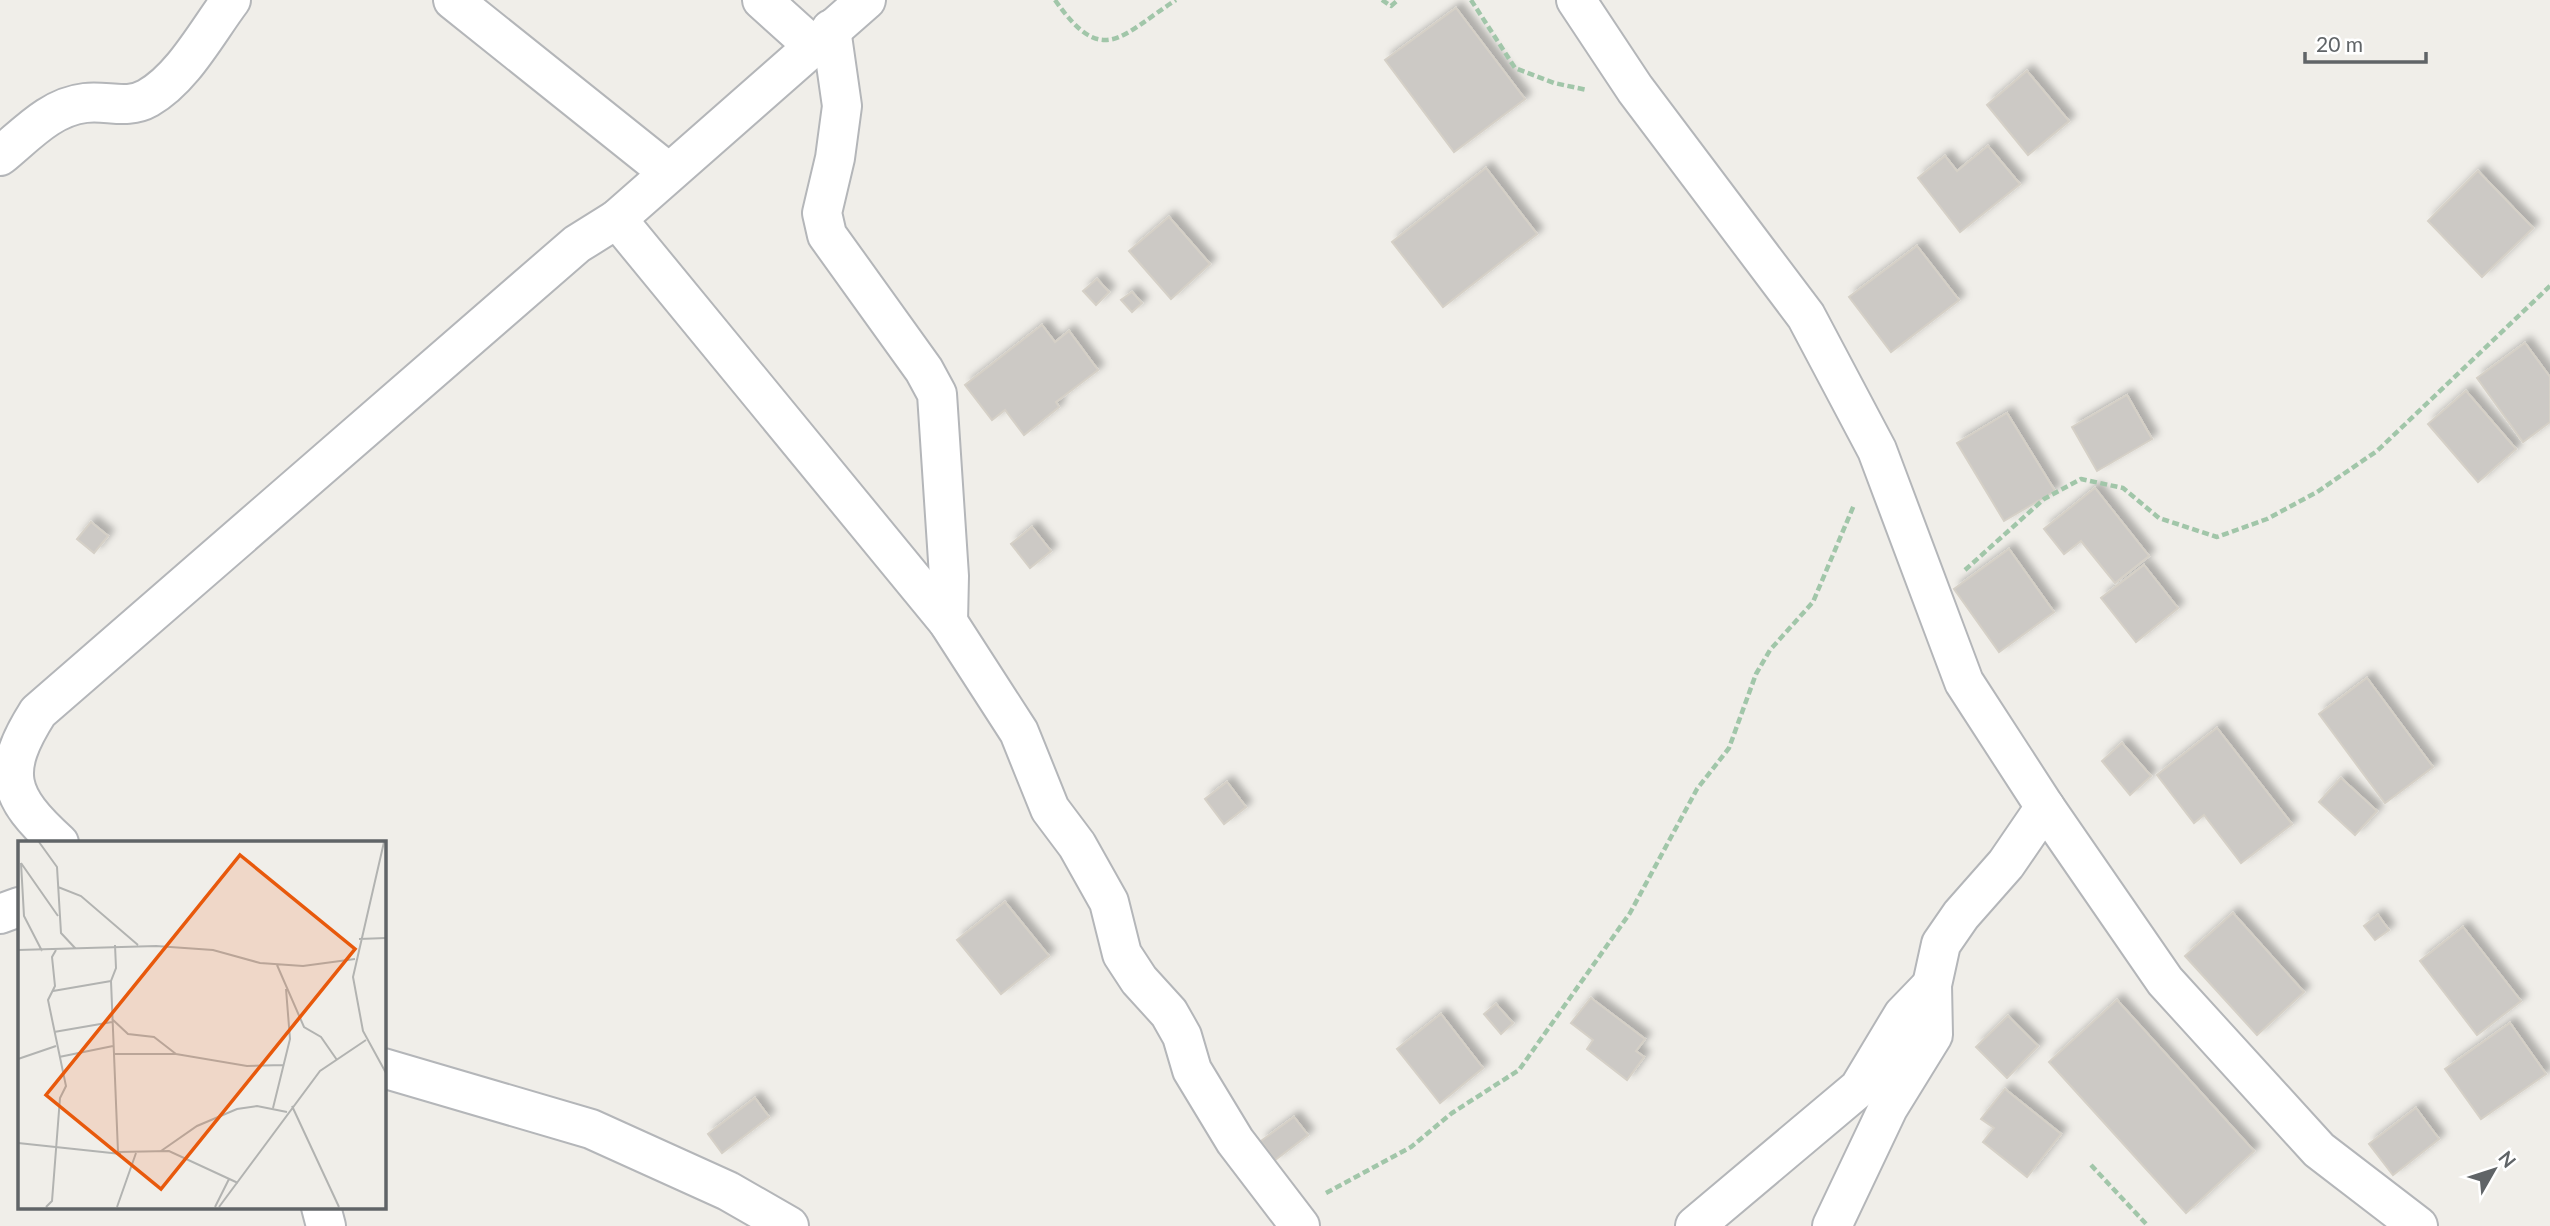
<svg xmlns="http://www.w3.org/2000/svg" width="2550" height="1226" viewBox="0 0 2550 1226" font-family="Lato,sans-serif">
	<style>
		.building { fill: #ccc9c5; stroke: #d5d0c7; stroke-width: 2; filter: url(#shadow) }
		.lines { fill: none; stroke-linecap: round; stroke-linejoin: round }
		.street-casing { stroke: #b4b6b9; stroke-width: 42 }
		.path { stroke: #a1c6a9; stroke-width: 4.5; stroke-dasharray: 7 3.5; stroke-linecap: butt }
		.street { stroke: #fff; stroke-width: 38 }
		.inset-road { fill: none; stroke: #b2b3b1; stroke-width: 2 }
		.view { fill: #e8590c; fill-opacity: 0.15; stroke: #e8590c; stroke-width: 3.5 }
		.inset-edge { fill: none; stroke: #606467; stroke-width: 3.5 }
	</style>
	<defs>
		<filter id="shadow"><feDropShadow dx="6" dy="-6" stdDeviation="3.5" flood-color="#0004"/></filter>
	</defs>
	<rect width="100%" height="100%" fill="#f0eee9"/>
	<g class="building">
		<polygon points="1456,8 1525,99 1454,152 1385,60"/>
		<polygon points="2027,71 2069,121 2028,155 1987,105"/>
		<polygon points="1988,146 2020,184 1960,232 1918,178 1945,156 1957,171"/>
		<polygon points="1486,168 1537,234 1443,307 1392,242"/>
		<polygon points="2478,171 2533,228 2482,277 2428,221"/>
		<polygon points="1169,217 1210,264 1171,299 1129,251"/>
		<polygon points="1917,246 1959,300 1891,352 1849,297"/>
		<polygon points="1097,279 1109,292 1096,305 1083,291"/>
		<polygon points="1132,292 1142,303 1132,312 1121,300"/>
		<polygon points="1042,325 1055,342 1069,331 1098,370 1056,402 1059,407 1024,435 1005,410 992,420 965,385"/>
		<polygon points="2525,343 2550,377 2550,422 2523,442 2477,378"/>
		<polygon points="2466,391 2516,449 2478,482 2428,424"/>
		<polygon points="2127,395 2152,439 2097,471 2072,427"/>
		<polygon points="2007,413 2055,491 2004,521 1957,443"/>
		<polygon points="2095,488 2149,556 2115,583 2081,541 2064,554 2044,529"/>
		<polygon points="91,522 108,536 94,553 77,539"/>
		<polygon points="1032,527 1051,551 1030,568 1011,544"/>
		<polygon points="2009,549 2054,612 1999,652 1954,589"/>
		<polygon points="2144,565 2178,608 2136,642 2101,598"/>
		<polygon points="2367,678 2433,767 2385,803 2319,714"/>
		<polygon points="2217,728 2292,824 2241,863 2204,815 2194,823 2157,775"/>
		<polygon points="2122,743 2151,776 2130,795 2102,761"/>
		<polygon points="2341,778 2377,811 2355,835 2319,802"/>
		<polygon points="1227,782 1246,807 1224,824 1205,799"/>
		<polygon points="1005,902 1049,956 1001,994 957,940"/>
		<polygon points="2233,913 2304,992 2257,1035 2185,956"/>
		<polygon points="2378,915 2389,930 2375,940 2364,926"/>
		<polygon points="2463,927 2521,1001 2477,1035 2420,961"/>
		<polygon points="1591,998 1645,1039 1636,1051 1644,1057 1627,1080 1587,1049 1593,1040 1571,1023"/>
		<polygon points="2117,1000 2254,1151 2186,1213 2049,1062"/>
		<polygon points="1496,1004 1513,1023 1501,1034 1484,1014"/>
		<polygon points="1441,1014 1483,1068 1440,1103 1397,1049"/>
		<polygon points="2008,1016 2038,1046 2007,1078 1976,1047"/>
		<polygon points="2510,1023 2546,1074 2481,1119 2445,1069"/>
		<polygon points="2005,1089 2061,1134 2027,1177 1983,1142 1994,1128 1981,1119"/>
		<polygon points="755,1098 769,1117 722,1153 708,1134"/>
		<polygon points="2416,1108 2439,1139 2393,1175 2369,1144"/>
		<polygon points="1294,1117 1308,1135 1275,1160 1261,1141"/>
	</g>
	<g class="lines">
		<defs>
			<g id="street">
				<polyline points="453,0 668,172"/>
				<polyline points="762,0 812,45"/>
				<polyline points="1576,0 1635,89 1806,316 1877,450 1964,682 2045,807 2165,981 2319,1150 2418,1226"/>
				<polyline points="831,29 842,106 835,158 822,213 827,235 924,370 937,394 949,576 948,622"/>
				<path d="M 0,156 C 26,135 50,107 85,103 C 107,100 127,110 148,98 C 183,78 207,32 231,0"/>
				<polyline points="617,219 948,622 1019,732 1050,809 1077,845 1109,902 1122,954 1139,980 1169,1013 1182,1036 1192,1070 1235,1141 1300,1226"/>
				<path d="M 59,843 C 7,796 0,772 38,712 L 577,244 L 617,219 L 866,0"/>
				<polyline points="0,914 19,907"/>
				<polyline points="383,1068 591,1129 728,1191 789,1226"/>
				<polyline points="321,1207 326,1226"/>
				<polyline points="1695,1226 1859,1088 1903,1015 1932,985"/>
				<polyline points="1832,1226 1888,1108 1933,1035 1932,985 1941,944 1961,915 2006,864 2045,807"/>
			</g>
		</defs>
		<use href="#street" class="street-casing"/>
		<g class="path">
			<path d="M 1055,0 C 1103,69 1121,35 1176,0"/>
			<polyline points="1382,0 1391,6 1398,0"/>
			<polyline points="1471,0 1515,68 1554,83 1587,90"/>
			<polyline points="1965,570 2044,499 2081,479 2123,488 2159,518 2217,537 2267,519 2317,492 2377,451 2550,286"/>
			<polyline points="2091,1165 2148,1226"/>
			<polyline points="1326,1193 1411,1147 1452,1113 1519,1070 1630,913 1697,789 1729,748 1756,674 1770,650 1813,602 1854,505"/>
		</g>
		<use href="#street" class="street"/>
	</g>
	<g transform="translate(18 841)">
		<rect width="368" height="368" fill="#f0eee9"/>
		<path class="inset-road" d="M 21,1 L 39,26 L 43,92 L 57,107M 366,1 L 335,136 L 345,190 L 368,232M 3,22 L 6,75 L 24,110M 3,22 L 40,75M 40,46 L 63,55 L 120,104M 341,98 L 368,97M 97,104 L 98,127 L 93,140 L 100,311 L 151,310 L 220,342M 0,109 L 138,105 L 195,109 L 242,122 L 285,125 L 337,118M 259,124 L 286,186 L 303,196 L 319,219M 35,150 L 93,140M 94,178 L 110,193 L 136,196 L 158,213M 36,191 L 94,181M 95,213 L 158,213 L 229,225 L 266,224M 41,216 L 95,205M 0,218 L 38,205M 274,265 L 321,366M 255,267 L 272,198 L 268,148M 0,302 L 103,313M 143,310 L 179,285 L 219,268 L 239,265 L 269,271M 28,366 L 34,360 L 42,257 L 48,245 L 30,159 L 37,145 L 34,116 L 38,109M 99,366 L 118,312M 197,366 L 211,338M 201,366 L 302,230 L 348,199"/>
		<path class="view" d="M 222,14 L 337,108 L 143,348 L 28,254 Z"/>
		<rect width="368" height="368" class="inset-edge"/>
	</g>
	<g transform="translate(2494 1170) rotate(51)" stroke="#ffffff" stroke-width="5" paint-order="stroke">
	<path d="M0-5L12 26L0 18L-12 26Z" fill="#606467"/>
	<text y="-10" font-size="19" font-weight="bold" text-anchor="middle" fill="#606467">N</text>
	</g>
	<path d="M2305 52v10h121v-10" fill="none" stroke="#606467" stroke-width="3.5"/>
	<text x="2316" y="52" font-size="21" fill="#606467" stroke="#ffffff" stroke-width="5" paint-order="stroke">20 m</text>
</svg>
